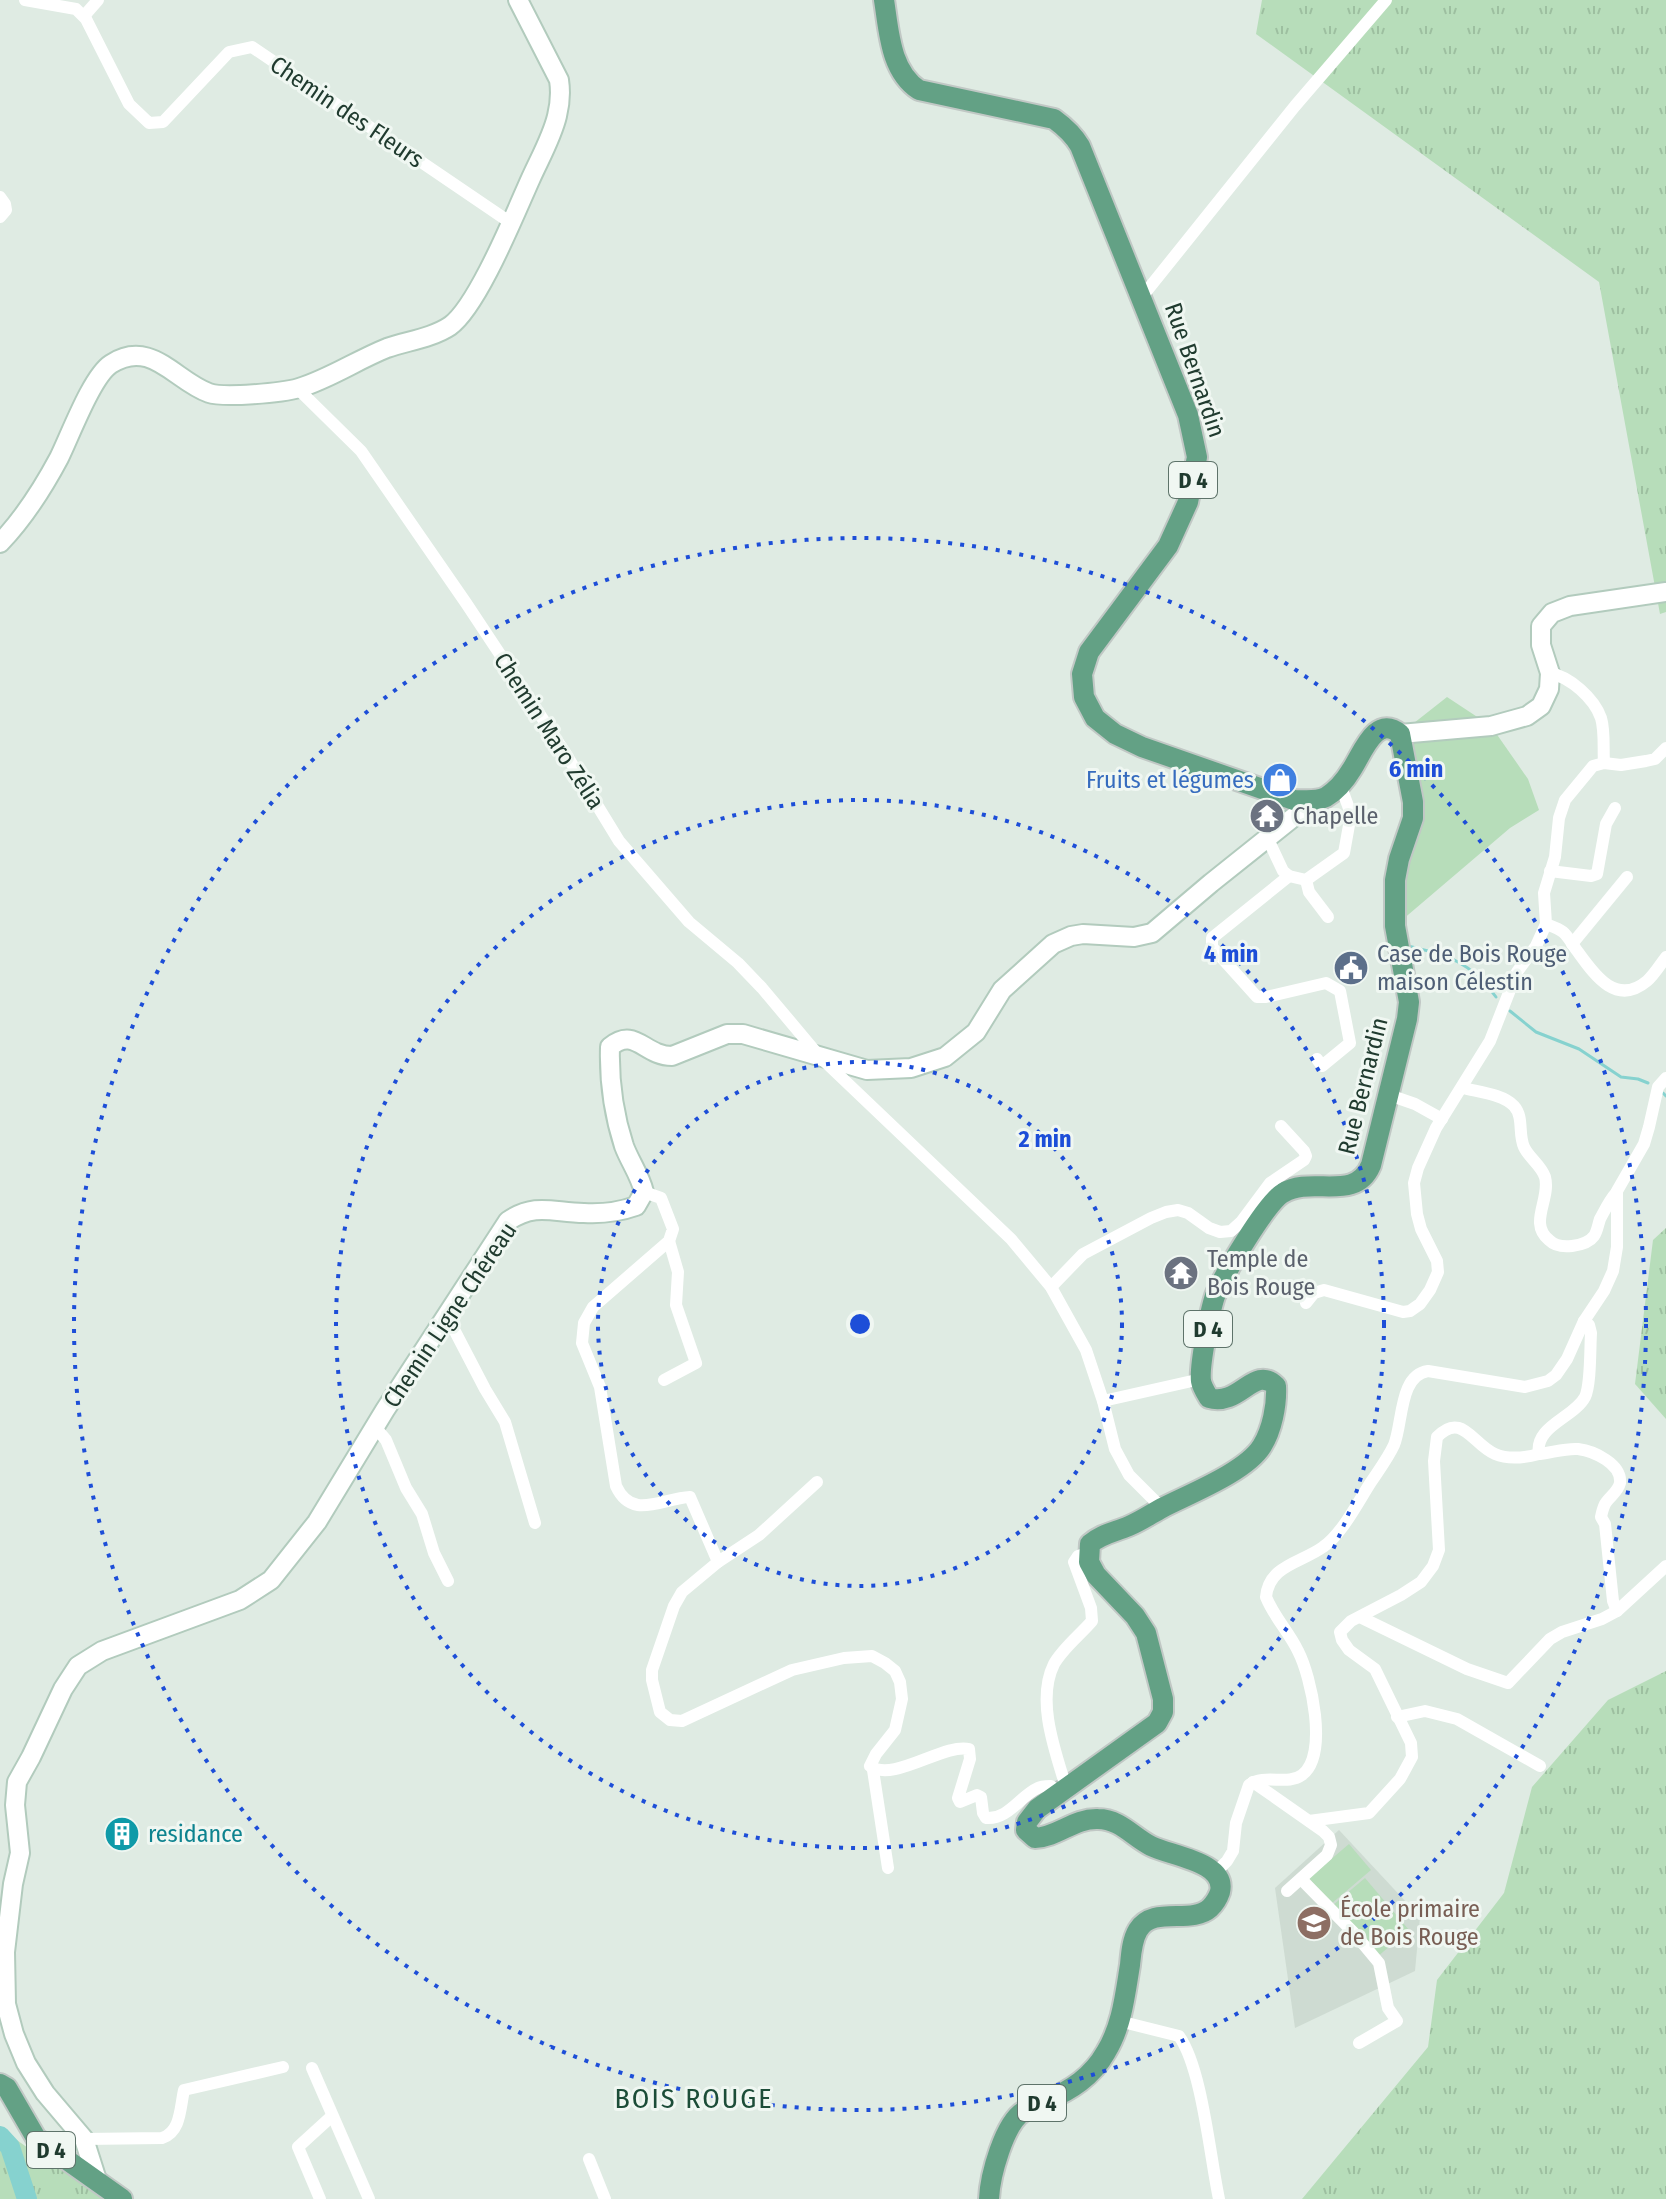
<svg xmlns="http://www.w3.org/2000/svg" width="1666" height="2199" viewBox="0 0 1666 2199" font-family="'Fira Sans Condensed',sans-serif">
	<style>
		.built { fill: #cedbd2 }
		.grass { fill: url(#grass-tufts) }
		.park { fill: #b7ddba }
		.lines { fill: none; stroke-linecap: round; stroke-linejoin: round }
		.stream { stroke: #86d2cf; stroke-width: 3 }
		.river { stroke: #86d2cf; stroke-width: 20 }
		.secondary-casing { stroke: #b2cbbd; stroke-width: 22 }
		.primary-casing { stroke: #c1c8c5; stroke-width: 24 }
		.street { stroke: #fff; stroke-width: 12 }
		.secondary { stroke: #fff; stroke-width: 18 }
		.primary { stroke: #63a185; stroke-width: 20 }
		.ring { fill: none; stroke: #1d4ed8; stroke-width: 4; stroke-dasharray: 4 8 }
		.labels { text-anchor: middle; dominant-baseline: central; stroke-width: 6; stroke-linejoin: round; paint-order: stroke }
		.shield { fill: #f0f7f2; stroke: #5e736a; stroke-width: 2 }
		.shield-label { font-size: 22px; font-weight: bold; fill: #203b2f }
		.street-label { font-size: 24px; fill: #203b2f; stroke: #f0f7f2 }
		.shop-label { font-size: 24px; fill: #366cbe; stroke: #f0f7f2; text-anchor: end }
		.worship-label { font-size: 24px; fill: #5b616d; stroke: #f0f7f2; text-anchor: start }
		.service-label { font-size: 24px; fill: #4e5e75; stroke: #f0f7f2; text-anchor: start }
		.culture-label { font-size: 24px; fill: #0d838f; stroke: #f0f7f2; text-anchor: start }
		.education-label { font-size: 24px; fill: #785e54; stroke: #f0f7f2; text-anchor: start }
		.quarter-label { font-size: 28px; letter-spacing: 2px; fill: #1c4d38; stroke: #f0f7f2 }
		.centre { fill: #1d4ed8; stroke: #f0f7f2; stroke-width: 4 }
		.ring-label { font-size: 24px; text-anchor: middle; font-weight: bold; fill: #1d4ed8; stroke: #f0f7f2; stroke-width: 6; stroke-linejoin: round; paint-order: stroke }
	</style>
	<defs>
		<pattern id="grass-tufts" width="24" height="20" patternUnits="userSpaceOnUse" patternTransform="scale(2)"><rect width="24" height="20" fill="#b7ddba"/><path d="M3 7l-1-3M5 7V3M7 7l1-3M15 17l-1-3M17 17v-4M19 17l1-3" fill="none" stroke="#9dbfa0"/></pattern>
	</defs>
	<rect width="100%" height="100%" fill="#dfebe3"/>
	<polygon class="built" points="1339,1830 1420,1917 1415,1971 1295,2028 1275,1888"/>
	<g class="grass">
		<polygon points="1262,0 1666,0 1666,612 1660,614 1599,282 1256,34"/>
		<polygon points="1666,1228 1666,1419 1635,1384 1653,1240"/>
		<polygon points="1666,1671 1666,2199 1302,2199 1428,2047 1437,1980 1504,1893 1532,1787 1608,1700"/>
		<polygon points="0,2128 49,2163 88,2183 103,2199 0,2199"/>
	</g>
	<g class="park">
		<polygon points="1447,697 1491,726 1528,779 1539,810 1510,828 1395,926 1413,817 1400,734"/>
		<polygon points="1349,1844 1371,1870 1331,1904 1309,1878"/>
		<polygon points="1365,1878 1409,1930 1377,1957 1333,1905"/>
	</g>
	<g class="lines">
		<g class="stream">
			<path d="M 1408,946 C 1448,955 1471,962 1496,997"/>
			<polyline points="1510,1011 1536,1032 1579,1049 1621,1077 1638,1079 1648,1083"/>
			<polyline points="1663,1093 1666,1096"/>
		</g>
		<polyline class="river" points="0,2136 10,2147 27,2199"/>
		<defs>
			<g id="secondary">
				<path d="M 0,543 C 24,518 43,488 59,458 C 70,436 92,376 111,364 C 151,338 175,381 209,393 C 224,398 282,393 299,388 C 329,379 357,360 387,348 C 407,341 432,338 450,326 C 478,306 516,211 531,178 C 540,158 552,137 557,116 C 560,104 561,93 559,80 L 518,0"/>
				<polyline points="1400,734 1491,726 1527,716 1541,706 1549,689 1550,673 1541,645 1541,626 1552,613 1570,606 1666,592"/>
				<path d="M 97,2180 L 84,2139 L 45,2093 L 26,2063 L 14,2034 L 6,2004 L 5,1952 L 13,1884 L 20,1853 L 15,1805 L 17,1782 L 31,1757 L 63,1689 L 78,1666 L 102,1651 L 240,1600 L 271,1580 L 317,1522 L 385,1410 L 508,1221 C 536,1202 554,1213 584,1213 C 602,1214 619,1212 636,1206 L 644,1192 C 640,1175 630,1162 624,1146 C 614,1115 609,1080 610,1047 C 635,1026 644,1056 672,1056 L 727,1034 L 743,1034 L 867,1070 L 911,1068 L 945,1057 L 976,1032 L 1002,990 L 1053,944 L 1071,936 L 1083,934 L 1134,937 L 1152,933 L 1211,883 L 1315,800"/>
			</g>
			<g id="primary">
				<path d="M 884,0 C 889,31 890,71 919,90 L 1054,119 C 1065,127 1073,134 1080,146 L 1188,415 L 1197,457 L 1188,502 L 1168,546 L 1089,652 L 1082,674 L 1084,697 L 1095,718 L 1115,734 L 1142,747 L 1294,800 C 1305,800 1316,802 1326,797 C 1336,791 1346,779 1352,769 C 1363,752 1376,714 1400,734 L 1413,802 L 1413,818 L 1399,859 L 1395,880 L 1395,926 L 1409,1002 L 1407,1019 L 1371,1165 C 1355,1203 1312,1175 1283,1193 C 1266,1203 1223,1276 1215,1296 C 1210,1311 1199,1366 1201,1381 C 1202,1387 1206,1393 1209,1398 C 1240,1407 1254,1364 1276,1386 C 1277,1405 1272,1430 1262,1446 C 1246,1472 1189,1494 1162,1508 C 1151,1514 1141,1521 1129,1526 C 1115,1532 1101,1534 1090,1544 L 1089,1562 L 1096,1575 L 1135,1616 L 1146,1633 L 1163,1699 L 1163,1712 L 1157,1723 L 1037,1809 L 1027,1822 L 1026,1830 L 1035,1838 C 1058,1837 1074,1818 1098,1819 C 1120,1819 1133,1837 1151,1846 C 1171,1856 1227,1862 1220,1892 C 1218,1898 1215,1903 1210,1908 C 1191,1925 1153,1905 1138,1930 C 1132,1940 1131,1954 1130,1965 C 1125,1995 1122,2026 1106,2052 C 1092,2077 1071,2090 1046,2101 C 1039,2104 1030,2107 1024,2111 C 1004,2123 990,2176 989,2199"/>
				<polyline points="0,2084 7,2088 36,2138 122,2199"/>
			</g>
		</defs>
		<use href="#secondary" class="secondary-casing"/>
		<use href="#primary" class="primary-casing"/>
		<g class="street">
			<polyline points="25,0 76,9 86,19 129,104 149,123 163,122 229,52 252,47 511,223"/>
			<polyline points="84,16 98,0"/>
			<polyline points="0,197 5,204 6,210 0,217"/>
			<polyline points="1141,298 1295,106 1386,0"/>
			<polyline points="297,388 361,451 466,603 564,751 619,841 689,922 738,963 762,988 820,1057 1011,1239 1051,1287 1086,1350 1103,1401 1115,1449 1129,1475 1162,1508"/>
			<path d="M 1550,673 C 1570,677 1594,698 1601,718 C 1605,731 1603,749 1604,763"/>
			<path d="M 1666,748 L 1655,759 L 1646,761 L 1621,765 L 1604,763 L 1593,766 L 1565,800 L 1559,818 L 1555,857 L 1544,893 L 1546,924 C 1551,926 1558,928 1563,932 C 1569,937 1573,946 1578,952 C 1594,974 1616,1007 1647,981 C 1654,975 1660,965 1666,957"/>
			<polyline points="1268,839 1283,871 1289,876 1212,938 1212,947 1257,997 1266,997 1326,983 1340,991 1350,1043 1322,1066 1317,1059"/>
			<polyline points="1550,871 1591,876 1597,874 1606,824 1615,808"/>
			<polyline points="1289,876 1306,880 1344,853 1351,814 1340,784"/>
			<polyline points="1306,880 1309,892 1328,917"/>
			<polyline points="1572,944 1627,877"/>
			<path d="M 1463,1088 C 1478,1092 1503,1094 1514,1106 C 1524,1117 1518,1134 1524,1147 C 1529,1158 1541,1165 1545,1177 C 1551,1199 1528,1223 1549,1240 C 1555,1246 1564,1247 1572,1246 C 1580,1245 1589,1243 1594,1236 C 1597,1232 1598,1225 1600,1219 C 1605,1210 1609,1201 1616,1193"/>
			<polyline points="1389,1095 1415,1104 1442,1119"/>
			<path d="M 644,1192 L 661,1198 L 673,1229 L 669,1241 L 593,1307 L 584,1323 L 582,1343 L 600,1387 L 616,1486 C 632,1521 662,1498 690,1497 L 718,1562 L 682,1592 L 674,1606 L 652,1670 L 652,1680 L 660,1712 L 670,1720 L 682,1721 L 792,1670 L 844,1658 L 872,1656 L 885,1663 L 895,1671 L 900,1682 L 902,1699 L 895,1730 L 876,1754 L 870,1766 C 893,1783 944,1743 969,1749 L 970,1759 L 958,1798 L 960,1802 L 977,1795 L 981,1797 L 983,1813 L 986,1818 C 1008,1820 1020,1796 1038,1788 C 1041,1786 1048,1786 1051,1786 L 1058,1793"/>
			<polyline points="1051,1287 1083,1254 1151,1218 1166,1212 1178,1210 1188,1213 1209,1228 1220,1232 1231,1231 1241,1222 1270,1183 1304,1160 1306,1156 1304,1151 1281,1126"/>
			<polyline points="1306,1303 1314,1293 1324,1290 1403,1312 1410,1311 1420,1304 1430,1290 1438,1272 1437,1261 1421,1229 1417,1214 1414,1183 1418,1168 1436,1128 1490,1041 1517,972 1536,946 1546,924"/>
			<polyline points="447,1316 485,1389 505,1422 535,1523"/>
			<polyline points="664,1380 696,1363 676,1305 678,1272 669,1241"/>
			<polyline points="1103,1401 1201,1379"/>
			<polyline points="375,1427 386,1440 406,1488 422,1514 434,1553 448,1581"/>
			<path d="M 1539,1454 C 1551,1453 1565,1448 1578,1449 C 1594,1451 1622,1464 1620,1483 C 1618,1492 1609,1497 1605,1504 C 1603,1508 1602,1512 1601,1517 L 1605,1524 L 1613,1601 L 1617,1611"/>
			<polyline points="718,1562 759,1535 817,1482"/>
			<polyline points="1360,1617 1467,1669 1508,1683 1550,1639 1562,1632 1602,1619 1617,1611 1666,1566"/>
			<polyline points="1397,1717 1425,1711 1457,1719 1540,1766"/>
			<polyline points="873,1770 888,1868"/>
			<polyline points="1253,1782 1323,1831 1329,1837 1331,1845 1327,1855 1287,1891"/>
			<path d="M 1066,1787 C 1055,1751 1036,1700 1054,1664 C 1063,1648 1080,1635 1092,1621 L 1091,1608 L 1074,1562 L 1078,1556 L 1088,1553"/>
			<path d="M 1309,1821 L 1369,1813 L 1400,1779 L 1412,1757 L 1411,1743 L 1375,1669 L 1349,1650 L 1342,1640 L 1340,1632 L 1351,1621 L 1401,1595 L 1421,1582 L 1433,1566 L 1439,1550 L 1434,1461 L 1437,1437 C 1462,1411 1473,1445 1495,1454 C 1509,1460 1524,1458 1539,1454 C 1534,1426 1574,1418 1585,1397 C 1591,1385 1590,1347 1591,1333 L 1589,1325 L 1584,1321"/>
			<path d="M 1216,1872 L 1227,1861 L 1233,1851 L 1236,1823 L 1249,1785 C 1265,1773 1287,1786 1302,1775 C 1329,1755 1311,1676 1298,1651 C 1289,1632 1274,1617 1266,1597 C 1269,1565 1301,1563 1323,1547 C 1342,1534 1358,1502 1371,1482 C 1379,1470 1388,1458 1394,1445 C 1403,1423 1399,1375 1428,1371 L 1525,1387 L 1548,1381 L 1556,1375 L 1567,1359 L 1584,1321 L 1604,1291 L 1613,1271 L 1617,1247 L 1617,1191 L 1644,1144 L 1649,1127 L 1658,1087 L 1666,1078"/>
			<polyline points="1301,1879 1354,1933 1379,1963 1388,2008 1397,2021 1359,2043"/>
			<path d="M 1119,2021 L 1179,2036 C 1202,2068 1210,2157 1219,2199"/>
			<polyline points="312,2068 369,2199"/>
			<path d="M 84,2139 L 162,2138 C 181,2132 180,2108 184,2090 L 283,2067"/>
			<polyline points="589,2159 605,2199"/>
			<polyline points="320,2199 298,2147 332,2116"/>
		</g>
		<use href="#secondary" class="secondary"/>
		<use href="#primary" class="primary"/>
	</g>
	<g class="ring">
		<circle cx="860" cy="1324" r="262"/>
		<circle cx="860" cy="1324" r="524"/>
		<circle cx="860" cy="1324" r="786"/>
	</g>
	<defs>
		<symbol id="shop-disc" viewBox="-11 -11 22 22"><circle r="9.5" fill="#3f7fe0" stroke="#f0f7f2"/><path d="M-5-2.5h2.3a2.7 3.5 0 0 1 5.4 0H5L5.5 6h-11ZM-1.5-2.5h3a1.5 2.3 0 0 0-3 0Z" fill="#fff"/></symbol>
		<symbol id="temple-disc" viewBox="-11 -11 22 22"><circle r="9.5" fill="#6b7280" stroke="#f0f7f2"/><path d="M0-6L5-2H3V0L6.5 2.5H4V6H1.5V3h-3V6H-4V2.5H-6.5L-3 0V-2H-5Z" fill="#fff"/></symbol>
		<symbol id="civic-disc" viewBox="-11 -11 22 22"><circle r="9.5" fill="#5c6f8a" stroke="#f0f7f2"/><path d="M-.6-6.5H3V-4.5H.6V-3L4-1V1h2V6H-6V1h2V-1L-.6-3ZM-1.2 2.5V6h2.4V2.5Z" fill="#fff"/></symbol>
		<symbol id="building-disc" viewBox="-11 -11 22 22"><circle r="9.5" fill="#0f9aa8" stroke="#f0f7f2"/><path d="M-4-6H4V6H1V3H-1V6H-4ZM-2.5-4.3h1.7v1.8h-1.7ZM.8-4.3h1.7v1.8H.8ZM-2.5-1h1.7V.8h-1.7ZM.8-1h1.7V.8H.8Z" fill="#fff"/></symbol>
		<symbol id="school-disc" viewBox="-11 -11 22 22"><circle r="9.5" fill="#8d6e63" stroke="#f0f7f2"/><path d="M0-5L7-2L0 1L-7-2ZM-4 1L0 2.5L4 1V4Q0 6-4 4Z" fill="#fff"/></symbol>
	</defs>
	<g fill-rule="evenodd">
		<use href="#shop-disc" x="1260" y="760" width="40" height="40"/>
		<use href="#temple-disc" x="1247" y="796" width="40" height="40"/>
		<use href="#civic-disc" x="1331" y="948" width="40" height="40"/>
		<use href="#temple-disc" x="1161" y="1253" width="40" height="40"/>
		<use href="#building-disc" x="102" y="1814" width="40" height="40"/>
		<use href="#school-disc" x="1294" y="1903" width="40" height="40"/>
	</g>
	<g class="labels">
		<g class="shield">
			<rect x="1169" y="462" width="48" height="36" rx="6"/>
			<rect x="1184" y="1311" width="48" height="36" rx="6"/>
			<rect x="1018" y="2085" width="48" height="36" rx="6"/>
			<rect x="27" y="2132" width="48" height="36" rx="6"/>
		</g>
		<g class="shield-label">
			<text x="1193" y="480">D 4</text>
			<text x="1208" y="1329">D 4</text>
			<text x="1042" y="2103">D 4</text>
			<text x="51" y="2150">D 4</text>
		</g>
		<g class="street-label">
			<text transform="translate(347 112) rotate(34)">Chemin des Fleurs</text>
			<text transform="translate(1195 370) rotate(71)">Rue Bernardin</text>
			<text transform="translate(549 731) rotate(57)">Chemin Maro Zélia</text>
			<text transform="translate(1363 1086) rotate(-76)">Rue Bernardin</text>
			<text transform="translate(450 1315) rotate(-56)">Chemin Ligne Chéreau</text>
		</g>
		<g class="shop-label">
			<text x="1254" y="780">Fruits et légumes</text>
		</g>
		<g class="worship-label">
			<text x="1293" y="816">Chapelle</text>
			<text x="1207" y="1259">Temple de<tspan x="1207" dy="28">Bois Rouge</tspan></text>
		</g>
		<g class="service-label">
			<text x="1377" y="954">Case de Bois Rouge<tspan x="1377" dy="28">maison Célestin</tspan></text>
		</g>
		<g class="culture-label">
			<text x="148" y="1834">residance</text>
		</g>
		<g class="education-label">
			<text x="1340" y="1909">École primaire<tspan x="1340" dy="28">de Bois Rouge</tspan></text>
		</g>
		<g class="quarter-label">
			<text x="694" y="2098">BOIS ROUGE</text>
		</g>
	</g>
	<circle cx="860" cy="1324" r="12" class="centre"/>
	<g class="ring-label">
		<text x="1416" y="777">6 min</text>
		<text x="1231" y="962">4 min</text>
		<text x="1045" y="1147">2 min</text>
	</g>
</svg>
